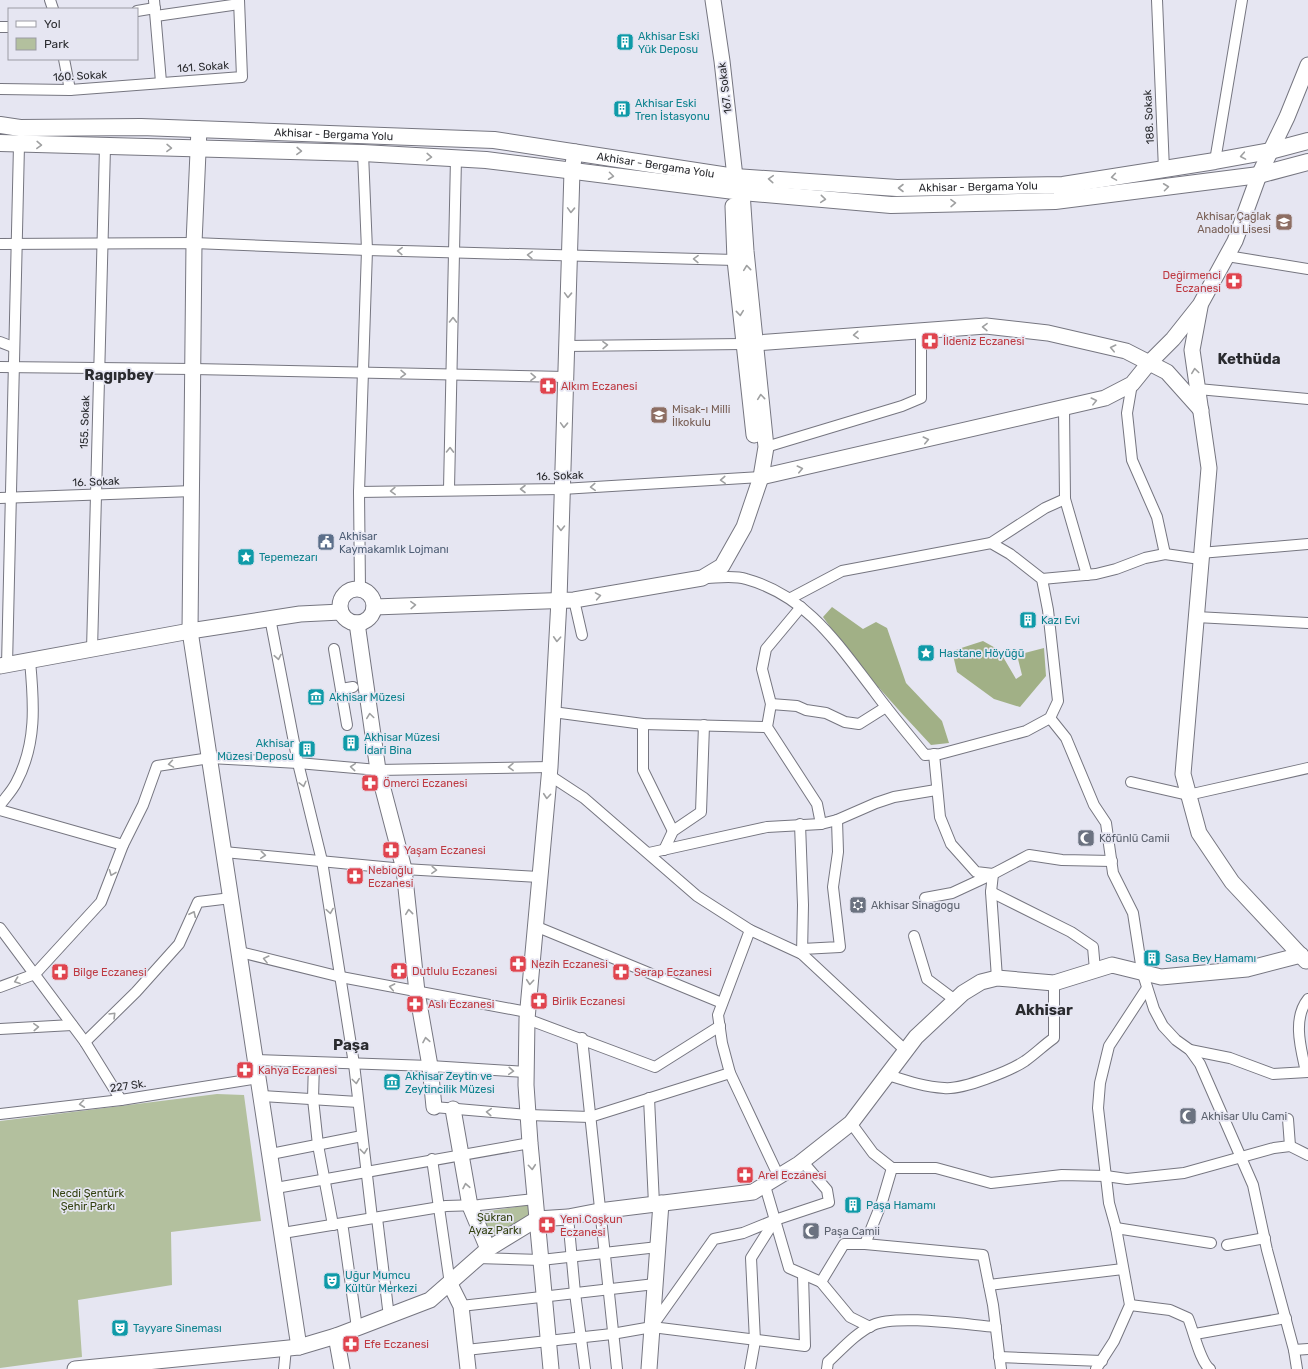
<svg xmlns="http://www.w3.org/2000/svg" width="1308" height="1369" viewBox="0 0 1308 1369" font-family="Rubik,sans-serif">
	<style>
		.green { fill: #b3c09e }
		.forest { fill: #a1b086 }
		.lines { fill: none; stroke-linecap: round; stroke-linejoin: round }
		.street-casing { stroke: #767680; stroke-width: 12 }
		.secondary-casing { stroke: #767680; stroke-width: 17 }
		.primary-casing { stroke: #767680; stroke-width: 18 }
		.street { stroke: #fff; stroke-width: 10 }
		.secondary { stroke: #fff; stroke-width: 15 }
		.primary { stroke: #fff; stroke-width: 16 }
		.oneway { stroke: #9fa0a1 }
		.labels { text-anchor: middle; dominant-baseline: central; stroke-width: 3.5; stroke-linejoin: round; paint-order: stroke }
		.culture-label { font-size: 11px; fill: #0d838f; stroke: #e6e6f2; text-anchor: start }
		.street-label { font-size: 11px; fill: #2a2b2f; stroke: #e6e6f2 }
		.education-label { font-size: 11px; fill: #785e54; stroke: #e6e6f2; text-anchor: end }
		.health-label { font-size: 11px; fill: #be3a42; stroke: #e6e6f2; text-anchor: start }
		.service-label { font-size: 11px; fill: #4e5e75; stroke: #e6e6f2; text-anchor: start }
		.worship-label { font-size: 11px; fill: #5b616d; stroke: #e6e6f2; text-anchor: start }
		.park-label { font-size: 11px; fill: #334110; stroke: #e6e6f2 }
		.district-label { font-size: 15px; font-weight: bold; fill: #2a2b2f; stroke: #e6e6f2 }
	</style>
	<rect width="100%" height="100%" fill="#e6e6f2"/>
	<g class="green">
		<polygon points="217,1094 244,1095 261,1221 171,1232 172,1285 78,1300 82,1357 0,1368 0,1121"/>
		<polygon points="528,1205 529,1218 489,1243 477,1213"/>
	</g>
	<g class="forest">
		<path d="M 832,607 L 863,629 L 876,622 L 887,628 L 906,683 L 942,721 L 949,743 L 931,745 C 893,704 855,663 823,617 Z"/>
		<polygon points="983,641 999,650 1016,679 1022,675 1017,655 1044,648 1046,676 1020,707 994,699 957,672 952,651"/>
	</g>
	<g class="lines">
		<defs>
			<g id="street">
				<polyline points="50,0 53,9"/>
				<polyline points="154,0 161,82"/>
				<polyline points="1157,0 1164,170"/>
				<polyline points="137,11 155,8"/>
				<polyline points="156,16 239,4"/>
				<polyline points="0,27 9,27"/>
				<polyline points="64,59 70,90"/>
				<polyline points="0,89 70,90 242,77 239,0"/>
				<polyline points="1215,161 1242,0"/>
				<polyline points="0,244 194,243 367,250 735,260"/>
				<polyline points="1227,256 1308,269"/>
				<polyline points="0,342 13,347"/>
				<polyline points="566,346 743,344"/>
				<polyline points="0,367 193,369 565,377"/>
				<polyline points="1132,384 1127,413 1132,460 1157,517 1165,554"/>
				<polyline points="1198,389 1308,399"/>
				<polyline points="1064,408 1065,499 1087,575"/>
				<polyline points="766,447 902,406 921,398 921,331"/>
				<polyline points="449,489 456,158"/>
				<polyline points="359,492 562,489 761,477"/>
				<polyline points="0,498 193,491"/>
				<polyline points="991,543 1045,508 1065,499"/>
				<polyline points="1200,553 1308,544"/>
				<path d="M 703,578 C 716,578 734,575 746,579 C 807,596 837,643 874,691 C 890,713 908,734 925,755 L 940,754 L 1026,731 L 1050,718 L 1058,701 L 1048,610 L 1042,579 L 1010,554 L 991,543 L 842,571 L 791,598"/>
				<polyline points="1042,579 1096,574 1116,569 1145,558 1165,554 1200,559"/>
				<polyline points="360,589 359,492 367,250 363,153"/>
				<polyline points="574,600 582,635"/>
				<polyline points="801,607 766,649 762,669 771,704 767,727 817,804 821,824"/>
				<polyline points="1196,617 1308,623"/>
				<polyline points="270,618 298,763 322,861 354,1064 372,1218"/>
				<polyline points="334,649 347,725"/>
				<polyline points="92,650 105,147"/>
				<polyline points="7,665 19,145"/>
				<polyline points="341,689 353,687"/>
				<polyline points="771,704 797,706 806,710 826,713 845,722 859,724 886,707"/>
				<polyline points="553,712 643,724 767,727"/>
				<polyline points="1050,718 1066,738 1094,805 1106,823 1113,873 1133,913 1142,971 1154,1009 1163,1026 1176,1040 1190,1050 1200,1064 1253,1185 1267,1250 1294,1350 1297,1369"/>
				<polyline points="643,724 643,770 673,831"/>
				<polyline points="934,754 940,817 951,844 976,872 993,874 1029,855 1062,860 1112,861"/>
				<polyline points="549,775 584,798 697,896 750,930 802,954 905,1050"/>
				<polyline points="1131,782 1188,795 1308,768"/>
				<path d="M 0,805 C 5,798 12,791 16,783 C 37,744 34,703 30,661"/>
				<polyline points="0,810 123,845"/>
				<polyline points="800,824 803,905 802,954"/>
				<polyline points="664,850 673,831 701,812 704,725"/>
				<polyline points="224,852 404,869 539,877"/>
				<polyline points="649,853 767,827 821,824 837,820 876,803 894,797 936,790"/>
				<polyline points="993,874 991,892 997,978"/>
				<polyline points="991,892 1071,932 1093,947 1095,970"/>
				<polyline points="925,898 952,893 993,874"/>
				<polyline points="535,926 722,1003"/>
				<polyline points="0,928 85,1042 121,1100"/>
				<polyline points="750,930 718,1015 722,1043 730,1073 779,1177"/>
				<polyline points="914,936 927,979 955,1000"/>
				<polyline points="802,949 840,947 833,887 838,852 837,820"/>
				<polyline points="240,952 341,977 527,1012"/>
				<polyline points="0,987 35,974 101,902 123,845 143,805 157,766 210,758 298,763 378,770 550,767"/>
				<polyline points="527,1019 655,1067 720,1026"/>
				<polyline points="0,1029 72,1025"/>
				<polyline points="582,1038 617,1369"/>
				<polyline points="85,1042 136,992 179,944 198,902 231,898"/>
				<polyline points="1190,1050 1230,1058 1273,1074 1308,1072"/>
				<polyline points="256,1060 430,1066 526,1072"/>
				<polyline points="314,1062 313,1099 318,1145 333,1225"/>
				<path d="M 1306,1072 C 1301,1049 1292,1019 1308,999"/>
				<path d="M 888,1075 C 907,1081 925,1087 944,1088 C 962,1090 1010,1071 1025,1061 C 1035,1054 1044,1045 1054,1038 L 1054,983"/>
				<polyline points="262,1096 358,1102"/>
				<polyline points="649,1098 654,1204"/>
				<polyline points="434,1107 528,1115 590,1117 730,1073"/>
				<polyline points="0,1114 121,1100 259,1078"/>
				<polyline points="1288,1119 1290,1146"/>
				<polyline points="851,1123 873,1153 892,1168 936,1168 991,1183 1062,1175 1106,1176 1127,1179 1184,1173 1274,1148 1290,1146 1308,1155"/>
				<polyline points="271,1154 362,1136"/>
				<polyline points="432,1159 450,1284"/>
				<polyline points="765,1186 775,1220"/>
				<polyline points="276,1188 530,1143"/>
				<polyline points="568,1217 575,1293 585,1369"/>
				<polyline points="377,1218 389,1317"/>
				<polyline points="1116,1228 1211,1243"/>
				<polyline points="343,1229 357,1328"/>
				<polyline points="283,1233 446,1206 479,1205 535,1199"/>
				<polyline points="865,1244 882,1202 892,1168"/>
				<polyline points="1227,1245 1265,1238"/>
				<polyline points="477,1258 541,1260 658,1247"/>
				<polyline points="821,1282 850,1317 870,1327"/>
				<polyline points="989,1285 1123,1269"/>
				<path d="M 1130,1305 L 1170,1310 L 1188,1318 C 1194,1332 1200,1362 1210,1369"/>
				<polyline points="461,1306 655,1284"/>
				<polyline points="653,1325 714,1239 743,1233 775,1220 789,1268 821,1282 844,1244 865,1244 983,1255 993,1305 1001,1369"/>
				<polyline points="1195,1334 1286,1318"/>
				<polyline points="466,1350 612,1334 652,1327 805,1346 803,1275"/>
				<polyline points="1294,1350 1308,1349"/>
				<polyline points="999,1357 1102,1361"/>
				<polyline points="284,1369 286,1348"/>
				<polyline points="750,1369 755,1341 751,1258 775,1220 829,1202 827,1190 802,1161"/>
				<path d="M 827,1369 L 828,1362 C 842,1349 856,1333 873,1325 C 896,1314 968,1325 996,1327"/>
				<polyline points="1096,1369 1114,1341 1130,1305 1116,1228 1109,1203 1098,1108 1100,1083 1109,1046 1147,988"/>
			</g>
			<g id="secondary">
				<polyline points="199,129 194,243 190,631 299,1347"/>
				<polyline points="733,206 735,260 754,435"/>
				<polyline points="1200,307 1192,350 1209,468 1183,774 1199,833 1232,882 1306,961"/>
				<polyline points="743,344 986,326 1048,333 1126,351 1167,372 1201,410"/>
				<polyline points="761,477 1105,398 1132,384 1149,363 1173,339 1200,305 1235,241 1259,175 1287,117 1308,65"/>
				<circle cx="357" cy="606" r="17"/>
				<polyline points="374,607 574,600 702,578 722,566 744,527 761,477 766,447 746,251 742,192 735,177 722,61 713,0"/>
				<polyline points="357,623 378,770 404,869 417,992 430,1066 434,1107"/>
				<polyline points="0,666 190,631 300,614 341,612"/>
				<polyline points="453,1109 470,1206 488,1249"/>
				<polyline points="450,1284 461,1306 468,1369"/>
				<polyline points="336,1336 342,1369"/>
				<polyline points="75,1369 299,1347 336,1336 430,1300 488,1249 537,1219 568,1217 599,1211 753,1192 799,1164 851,1123 916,1037 963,993 981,982 997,978 1054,983 1112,965 1161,977 1247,969 1301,955"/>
				<polyline points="551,1369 530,1143 526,1085 527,1019 550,767 559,600 572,171 575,152"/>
				<polyline points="649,1369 661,1203"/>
			</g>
			<g id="primary">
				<path id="s1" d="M 0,125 L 20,128 L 141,127 L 494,140 L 735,177 L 897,188 L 1063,185 L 1215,161 L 1270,151 L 1308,141"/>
				<polyline points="0,143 363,153 486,160 742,192 891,205 1055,201 1259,175 1308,162"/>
			</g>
		</defs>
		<use href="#street" class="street-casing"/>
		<use href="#secondary" class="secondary-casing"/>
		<use href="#primary" class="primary-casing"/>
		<use href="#street" class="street"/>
		<use href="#secondary" class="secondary"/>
		<use href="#primary" class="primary"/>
	</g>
	<defs><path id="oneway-chevron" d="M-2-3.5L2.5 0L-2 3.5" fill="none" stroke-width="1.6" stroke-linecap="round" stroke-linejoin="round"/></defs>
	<g class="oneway">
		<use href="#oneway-chevron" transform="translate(39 145) rotate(2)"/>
		<use href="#oneway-chevron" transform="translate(169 148) rotate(1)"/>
		<use href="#oneway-chevron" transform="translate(299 151) rotate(2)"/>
		<use href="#oneway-chevron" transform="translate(1243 156) rotate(170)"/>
		<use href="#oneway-chevron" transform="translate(429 157) rotate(3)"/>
		<use href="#oneway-chevron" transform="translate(611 176) rotate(7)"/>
		<use href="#oneway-chevron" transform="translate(1114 177) rotate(171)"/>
		<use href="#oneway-chevron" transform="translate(771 179) rotate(-176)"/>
		<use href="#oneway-chevron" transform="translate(1166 187) rotate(-7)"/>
		<use href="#oneway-chevron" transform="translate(901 188) rotate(-180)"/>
		<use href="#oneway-chevron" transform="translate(823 199) rotate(5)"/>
		<use href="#oneway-chevron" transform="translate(953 203) rotate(-1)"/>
		<use href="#oneway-chevron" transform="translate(571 210) rotate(92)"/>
		<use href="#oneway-chevron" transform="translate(400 251) rotate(-178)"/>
		<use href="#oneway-chevron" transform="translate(530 255) rotate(-178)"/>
		<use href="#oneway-chevron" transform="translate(696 259) rotate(-179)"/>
		<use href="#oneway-chevron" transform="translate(747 268) rotate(-96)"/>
		<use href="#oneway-chevron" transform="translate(568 295) rotate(92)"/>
		<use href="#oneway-chevron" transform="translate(740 313) rotate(84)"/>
		<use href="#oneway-chevron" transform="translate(453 320) rotate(-89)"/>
		<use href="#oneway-chevron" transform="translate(985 327) rotate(-179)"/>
		<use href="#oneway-chevron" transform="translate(856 335) rotate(176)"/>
		<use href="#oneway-chevron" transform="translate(605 345) rotate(-1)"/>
		<use href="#oneway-chevron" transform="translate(1113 348) rotate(-167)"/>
		<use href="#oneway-chevron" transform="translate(1195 371) rotate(-98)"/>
		<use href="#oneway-chevron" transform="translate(403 374) rotate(1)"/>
		<use href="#oneway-chevron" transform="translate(533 377) rotate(1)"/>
		<use href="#oneway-chevron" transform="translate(761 397) rotate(-96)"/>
		<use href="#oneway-chevron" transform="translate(1094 401) rotate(-14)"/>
		<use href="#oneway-chevron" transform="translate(564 425) rotate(92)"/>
		<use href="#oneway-chevron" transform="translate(926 440) rotate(-13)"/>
		<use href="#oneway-chevron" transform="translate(450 450) rotate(-89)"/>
		<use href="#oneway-chevron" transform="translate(800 469) rotate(-13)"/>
		<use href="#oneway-chevron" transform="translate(723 480) rotate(177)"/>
		<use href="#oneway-chevron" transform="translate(593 487) rotate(177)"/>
		<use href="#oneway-chevron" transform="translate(523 489) rotate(180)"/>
		<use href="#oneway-chevron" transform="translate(393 491) rotate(178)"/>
		<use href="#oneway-chevron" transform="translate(561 528) rotate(91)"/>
		<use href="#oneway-chevron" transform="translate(598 596) rotate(-10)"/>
		<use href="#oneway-chevron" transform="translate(413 605) rotate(-2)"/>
		<use href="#oneway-chevron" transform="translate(557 639) rotate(93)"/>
		<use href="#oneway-chevron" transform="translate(278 657) rotate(79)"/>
		<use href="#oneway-chevron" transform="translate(370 716) rotate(-98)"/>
		<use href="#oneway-chevron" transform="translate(171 764) rotate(171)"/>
		<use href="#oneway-chevron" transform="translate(353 767) rotate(-175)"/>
		<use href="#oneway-chevron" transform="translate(511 767) rotate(179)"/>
		<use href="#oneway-chevron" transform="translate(303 784) rotate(76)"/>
		<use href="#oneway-chevron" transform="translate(547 796) rotate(95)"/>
		<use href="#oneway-chevron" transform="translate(263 855) rotate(5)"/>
		<use href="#oneway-chevron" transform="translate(434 870) rotate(3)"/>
		<use href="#oneway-chevron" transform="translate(112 873) rotate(112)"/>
		<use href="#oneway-chevron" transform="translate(330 911) rotate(81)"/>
		<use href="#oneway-chevron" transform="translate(409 912) rotate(-96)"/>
		<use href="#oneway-chevron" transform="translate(193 914) rotate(-65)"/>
		<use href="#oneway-chevron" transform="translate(266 959) rotate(-166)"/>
		<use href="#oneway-chevron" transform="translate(17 981) rotate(160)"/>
		<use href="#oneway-chevron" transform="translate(530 982) rotate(95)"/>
		<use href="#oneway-chevron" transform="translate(392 987) rotate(-169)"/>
		<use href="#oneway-chevron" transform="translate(113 1015) rotate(-45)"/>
		<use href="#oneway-chevron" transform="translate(36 1027) rotate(-3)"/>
		<use href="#oneway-chevron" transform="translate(426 1040) rotate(-100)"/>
		<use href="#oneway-chevron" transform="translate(511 1071) rotate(4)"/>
		<use href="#oneway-chevron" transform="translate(356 1081) rotate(83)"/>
		<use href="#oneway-chevron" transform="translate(82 1104) rotate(173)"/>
		<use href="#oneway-chevron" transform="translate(489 1112) rotate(-176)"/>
		<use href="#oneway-chevron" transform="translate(364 1151) rotate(83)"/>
		<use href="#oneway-chevron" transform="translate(532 1167) rotate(85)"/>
		<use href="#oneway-chevron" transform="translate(466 1186) rotate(-101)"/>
	</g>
	<defs>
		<symbol id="building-square" viewBox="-11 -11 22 22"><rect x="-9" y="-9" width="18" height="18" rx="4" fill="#0f9aa8" stroke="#e6e6f2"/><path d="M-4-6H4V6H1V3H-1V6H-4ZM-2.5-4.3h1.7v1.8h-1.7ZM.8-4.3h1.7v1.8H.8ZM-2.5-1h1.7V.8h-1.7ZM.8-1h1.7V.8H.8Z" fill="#fff"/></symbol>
		<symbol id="school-square" viewBox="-11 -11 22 22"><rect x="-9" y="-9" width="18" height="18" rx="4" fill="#8d6e63" stroke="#e6e6f2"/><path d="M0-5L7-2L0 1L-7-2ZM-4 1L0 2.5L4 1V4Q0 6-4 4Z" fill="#fff"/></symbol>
		<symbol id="pharmacy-square" viewBox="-11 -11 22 22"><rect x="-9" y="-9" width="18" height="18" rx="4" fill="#e0444e" stroke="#e6e6f2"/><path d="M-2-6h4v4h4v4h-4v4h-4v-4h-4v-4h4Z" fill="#fff"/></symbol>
		<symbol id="civic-square" viewBox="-11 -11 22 22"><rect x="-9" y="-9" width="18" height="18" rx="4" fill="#5c6f8a" stroke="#e6e6f2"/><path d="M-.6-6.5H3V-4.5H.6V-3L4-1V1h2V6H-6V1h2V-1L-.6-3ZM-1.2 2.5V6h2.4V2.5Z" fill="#fff"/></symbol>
		<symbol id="sight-square" viewBox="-11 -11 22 22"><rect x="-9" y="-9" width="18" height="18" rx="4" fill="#0f9aa8" stroke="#e6e6f2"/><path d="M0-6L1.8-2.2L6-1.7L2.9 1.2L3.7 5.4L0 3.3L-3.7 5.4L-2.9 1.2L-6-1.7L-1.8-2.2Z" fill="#fff"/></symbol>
		<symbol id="museum-square" viewBox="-11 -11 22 22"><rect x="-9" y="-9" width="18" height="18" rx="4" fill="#0f9aa8" stroke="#e6e6f2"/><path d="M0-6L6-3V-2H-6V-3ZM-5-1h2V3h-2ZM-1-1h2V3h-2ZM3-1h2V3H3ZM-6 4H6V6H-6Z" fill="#fff"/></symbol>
		<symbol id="mosque-square" viewBox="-11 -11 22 22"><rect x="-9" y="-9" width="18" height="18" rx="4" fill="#6b7280" stroke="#e6e6f2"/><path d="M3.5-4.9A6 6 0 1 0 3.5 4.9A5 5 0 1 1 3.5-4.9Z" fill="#fff"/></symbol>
		<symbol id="synagogue-square" viewBox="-11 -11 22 22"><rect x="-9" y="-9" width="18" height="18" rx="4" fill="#6b7280" stroke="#e6e6f2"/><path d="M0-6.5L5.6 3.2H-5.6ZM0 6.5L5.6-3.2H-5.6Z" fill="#fff"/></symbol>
		<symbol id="theatre-square" viewBox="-11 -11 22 22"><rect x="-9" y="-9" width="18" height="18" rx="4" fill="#0f9aa8" stroke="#e6e6f2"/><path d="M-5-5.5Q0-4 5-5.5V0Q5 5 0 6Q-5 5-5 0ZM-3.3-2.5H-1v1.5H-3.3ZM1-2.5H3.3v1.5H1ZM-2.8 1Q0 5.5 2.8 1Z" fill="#fff"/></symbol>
	</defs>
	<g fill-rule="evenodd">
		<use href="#building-square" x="615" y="32" width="20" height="20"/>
		<use href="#building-square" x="612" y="99" width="20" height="20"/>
		<use href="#school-square" x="1274" y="212" width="20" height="20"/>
		<use href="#pharmacy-square" x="1224" y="271" width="20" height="20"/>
		<use href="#pharmacy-square" x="920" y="331" width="20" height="20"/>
		<use href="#pharmacy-square" x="538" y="376" width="20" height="20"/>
		<use href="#school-square" x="649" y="405" width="20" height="20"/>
		<use href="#civic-square" x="316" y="532" width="20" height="20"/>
		<use href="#sight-square" x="236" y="547" width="20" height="20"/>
		<use href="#building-square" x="1018" y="610" width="20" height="20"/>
		<use href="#sight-square" x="916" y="643" width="20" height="20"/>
		<use href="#museum-square" x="306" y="687" width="20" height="20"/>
		<use href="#building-square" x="341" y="733" width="20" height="20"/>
		<use href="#building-square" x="297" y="739" width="20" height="20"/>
		<use href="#pharmacy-square" x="360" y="773" width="20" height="20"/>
		<use href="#mosque-square" x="1076" y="828" width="20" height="20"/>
		<use href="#pharmacy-square" x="381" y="840" width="20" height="20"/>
		<use href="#pharmacy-square" x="345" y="866" width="20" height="20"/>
		<use href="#synagogue-square" x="848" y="895" width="20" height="20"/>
		<use href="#building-square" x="1142" y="948" width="20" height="20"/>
		<use href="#pharmacy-square" x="508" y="954" width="20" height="20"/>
		<use href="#pharmacy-square" x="389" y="961" width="20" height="20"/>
		<use href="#pharmacy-square" x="50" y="962" width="20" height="20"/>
		<use href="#pharmacy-square" x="611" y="962" width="20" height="20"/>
		<use href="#pharmacy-square" x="529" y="991" width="20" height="20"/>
		<use href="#pharmacy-square" x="405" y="994" width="20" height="20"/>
		<use href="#pharmacy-square" x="235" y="1060" width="20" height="20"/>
		<use href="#museum-square" x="382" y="1072" width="20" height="20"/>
		<use href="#mosque-square" x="1178" y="1106" width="20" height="20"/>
		<use href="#pharmacy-square" x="735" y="1165" width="20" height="20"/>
		<use href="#building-square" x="843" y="1195" width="20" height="20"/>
		<use href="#pharmacy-square" x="537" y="1215" width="20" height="20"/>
		<use href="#mosque-square" x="801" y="1221" width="20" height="20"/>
		<use href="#theatre-square" x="322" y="1271" width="20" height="20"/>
		<use href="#theatre-square" x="110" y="1318" width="20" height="20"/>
		<use href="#pharmacy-square" x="341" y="1334" width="20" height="20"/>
	</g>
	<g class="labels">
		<g class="culture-label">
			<text x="638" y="36">Akhisar Eski<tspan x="638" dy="13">Yük Deposu</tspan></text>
			<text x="635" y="103">Akhisar Eski<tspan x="635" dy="13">Tren İstasyonu</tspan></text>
			<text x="259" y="557">Tepemezarı</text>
			<text x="1041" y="620">Kazı Evi</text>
			<text x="939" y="653">Hastane Höyüğü</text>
			<text x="329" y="697">Akhisar Müzesi</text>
			<text x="364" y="737">Akhisar Müzesi<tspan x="364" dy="13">İdari Bina</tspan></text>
			<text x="294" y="743" text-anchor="end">Akhisar<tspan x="294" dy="13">Müzesi Deposu</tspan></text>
			<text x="1165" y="958">Sasa Bey Hamamı</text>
			<text x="405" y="1076">Akhisar Zeytin ve<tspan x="405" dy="13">Zeytincilik Müzesi</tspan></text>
			<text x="866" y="1205">Paşa Hamamı</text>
			<text x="345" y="1275">Uğur Mumcu<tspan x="345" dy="13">Kültür Merkezi</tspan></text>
			<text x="133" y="1328">Tayyare Sineması</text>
		</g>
		<g class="street-label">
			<text transform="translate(203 67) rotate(-4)">161. Sokak</text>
			<text transform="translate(80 76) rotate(-3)">160. Sokak</text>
			<text transform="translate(725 88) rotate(-97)">167. Sokak</text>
			<text transform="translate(1149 117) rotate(-93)">188. Sokak</text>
			<text stroke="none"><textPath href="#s1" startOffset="334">Akhisar - Bergama Yolu</textPath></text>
			<text stroke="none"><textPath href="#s1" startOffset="658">Akhisar - Bergama Yolu</textPath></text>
			<text stroke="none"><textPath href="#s1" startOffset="982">Akhisar - Bergama Yolu</textPath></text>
			<text transform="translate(85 422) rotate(-88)">155. Sokak</text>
			<text transform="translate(560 476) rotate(-2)">16. Sokak</text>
			<text transform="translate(96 482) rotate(-2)">16. Sokak</text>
			<text transform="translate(128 1086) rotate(-8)">227 Sk.</text>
		</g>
		<g class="education-label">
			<text x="1271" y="216">Akhisar Çağlak<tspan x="1271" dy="13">Anadolu Lisesi</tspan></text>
			<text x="672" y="409" text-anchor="start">Misak-ı Milli<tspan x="672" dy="13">İlkokulu</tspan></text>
		</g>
		<g class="health-label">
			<text x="1221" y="275" text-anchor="end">Değirmenci<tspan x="1221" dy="13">Eczanesi</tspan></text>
			<text x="943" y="341">İldeniz Eczanesi</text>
			<text x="561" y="386">Alkım Eczanesi</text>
			<text x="383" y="783">Ömerci Eczanesi</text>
			<text x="404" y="850">Yaşam Eczanesi</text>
			<text x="368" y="870">Nebioğlu<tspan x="368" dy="13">Eczanesi</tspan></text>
			<text x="531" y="964">Nezih Eczanesi</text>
			<text x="412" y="971">Dutlulu Eczanesi</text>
			<text x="73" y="972">Bilge Eczanesi</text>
			<text x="634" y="972">Serap Eczanesi</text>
			<text x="552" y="1001">Birlik Eczanesi</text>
			<text x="428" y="1004">Aslı Eczanesi</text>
			<text x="258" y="1070">Kahya Eczanesi</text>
			<text x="758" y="1175">Arel Eczanesi</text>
			<text x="560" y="1219">Yeni Coşkun<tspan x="560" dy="13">Eczanesi</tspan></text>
			<text x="364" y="1344">Efe Eczanesi</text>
		</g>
		<g class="service-label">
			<text x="339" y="536">Akhisar<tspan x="339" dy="13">Kaymakamlık Lojmanı</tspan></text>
		</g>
		<g class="worship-label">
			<text x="1099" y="838">Köfünlü Camii</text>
			<text x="871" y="905">Akhisar Sinagogu</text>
			<text x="1201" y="1116">Akhisar Ulu Cami</text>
			<text x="824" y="1231">Paşa Camii</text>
		</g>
		<g class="park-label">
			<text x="88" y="1193">Necdi Şentürk<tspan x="88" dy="13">Şehir Parkı</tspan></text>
			<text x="495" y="1217">Şükran<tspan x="495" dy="13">Ayaz Parkı</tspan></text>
		</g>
		<g class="district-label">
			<text x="1249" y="359">Kethüda</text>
			<text x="119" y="375">Ragıpbey</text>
			<text x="1044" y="1010">Akhisar</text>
			<text x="351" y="1045">Paşa</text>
		</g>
	</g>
	<rect x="8" y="8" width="130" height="52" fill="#e6e6f2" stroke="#9b9ba4"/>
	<rect x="16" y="21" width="20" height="6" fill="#ffffff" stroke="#9b9ba4"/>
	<text x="44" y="28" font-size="12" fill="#2a2b2f">Yol</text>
	<rect x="16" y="38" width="20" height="12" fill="#b3c09e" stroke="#9b9ba4"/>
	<text x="44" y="48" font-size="12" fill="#2a2b2f">Park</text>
</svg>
